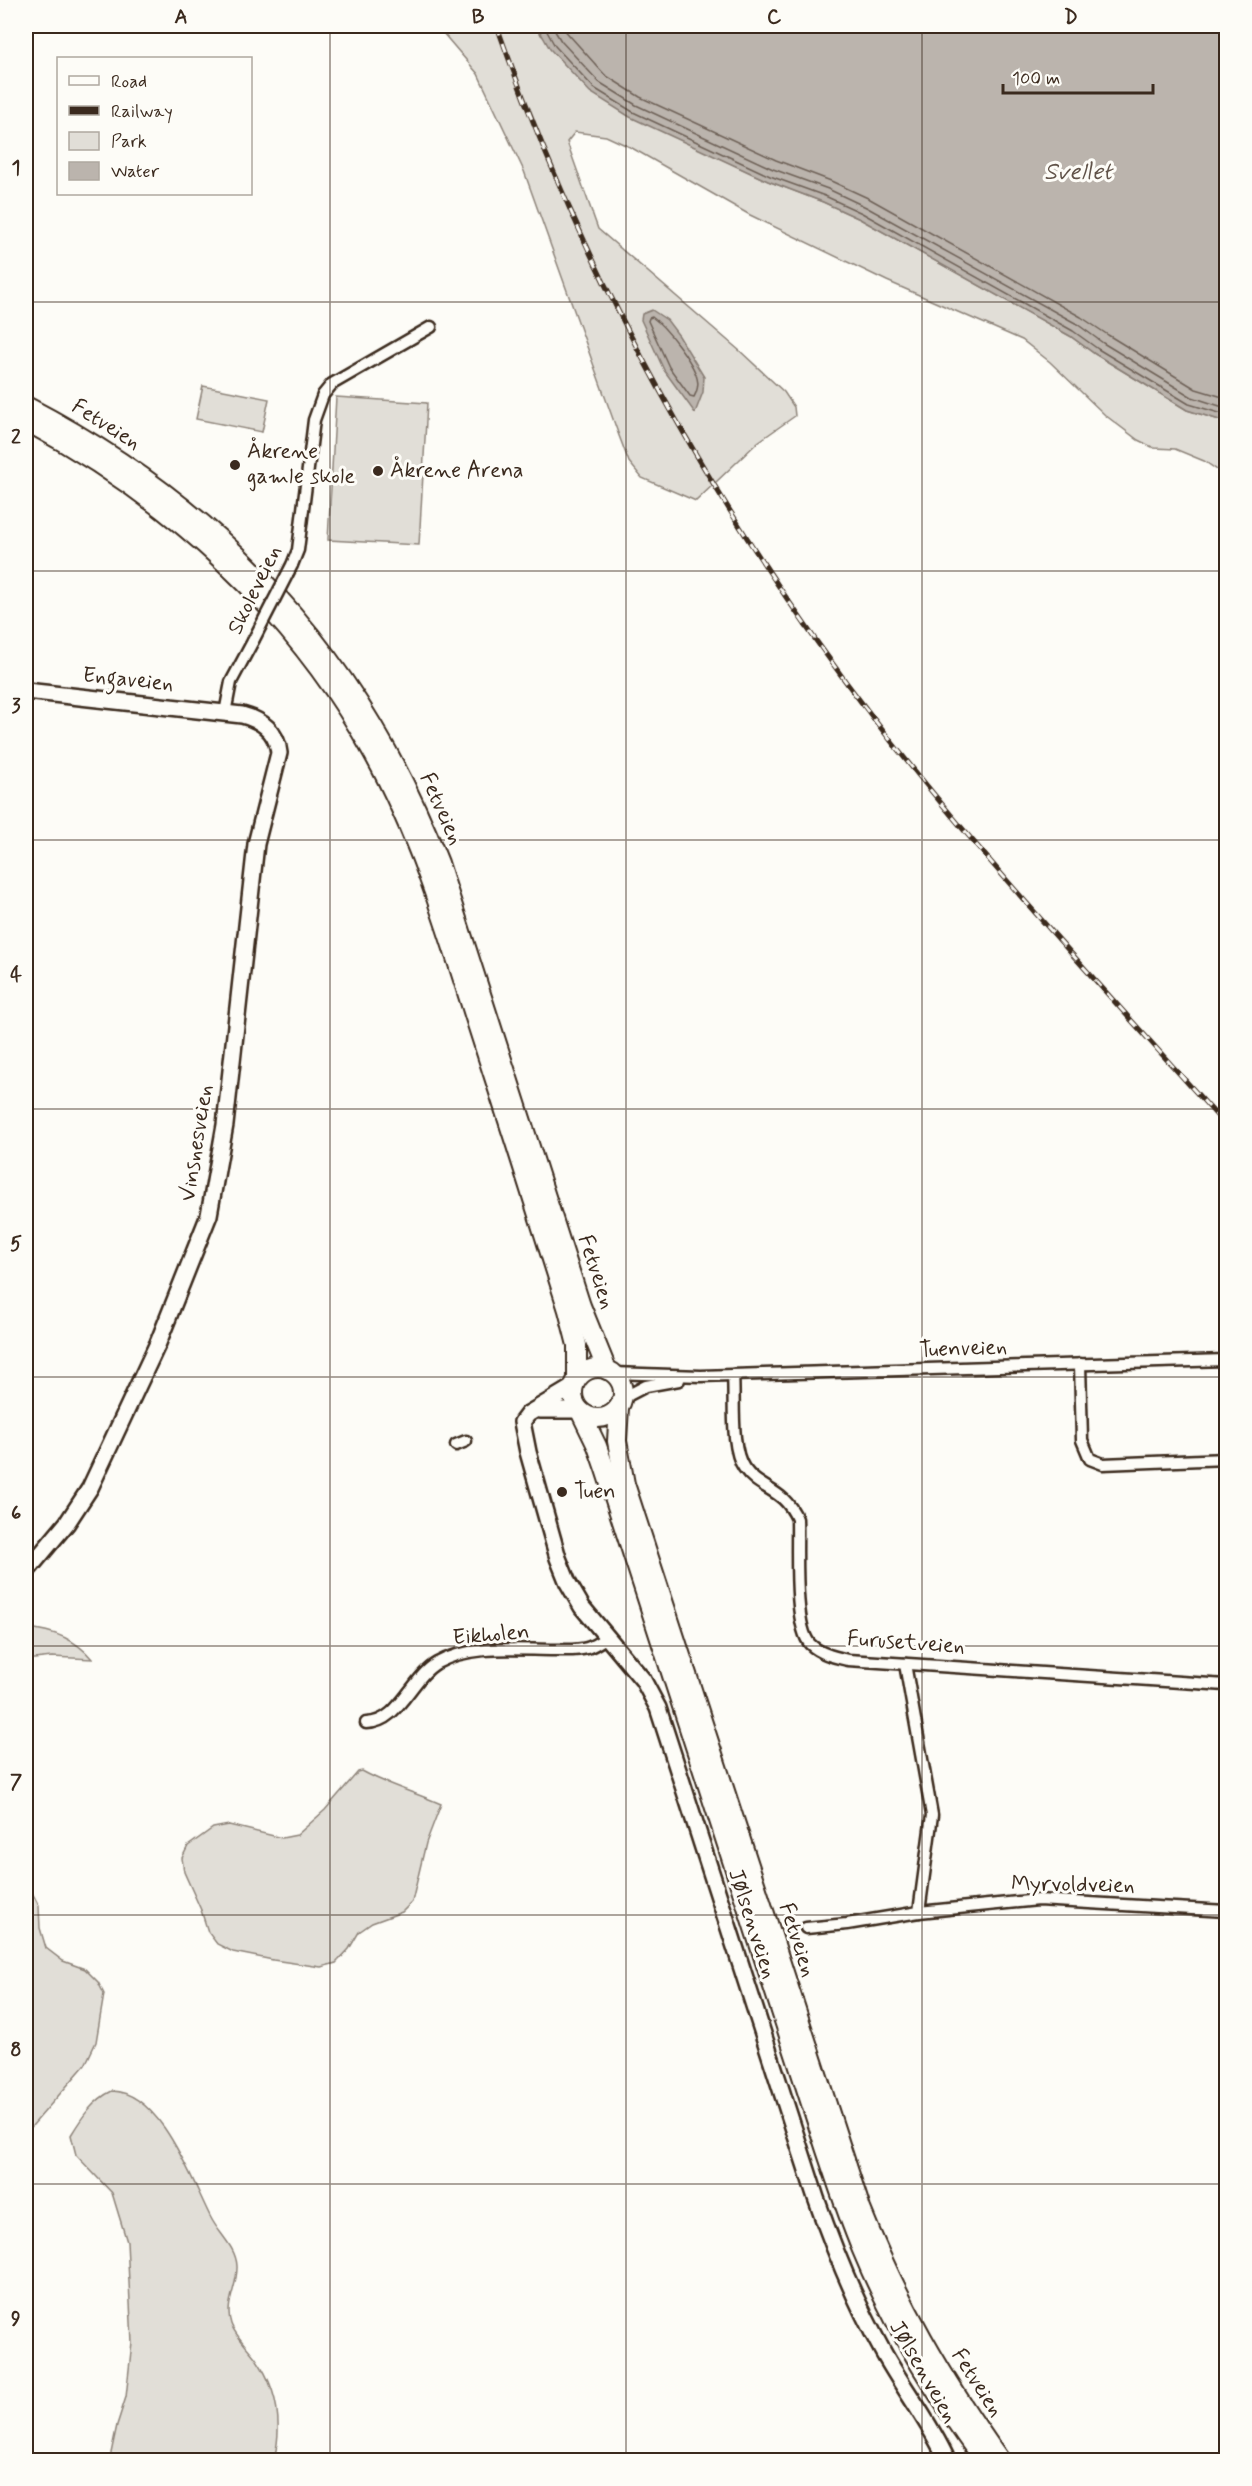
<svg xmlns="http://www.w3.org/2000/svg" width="1252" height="2486" viewBox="0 0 1252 2486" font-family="Mynerve,sans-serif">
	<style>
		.green { fill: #e1ded7; stroke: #8e847a; stroke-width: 1.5 }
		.water { fill: #bbb4ad; stroke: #887d74; stroke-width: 1.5 }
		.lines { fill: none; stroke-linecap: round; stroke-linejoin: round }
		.shore { stroke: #6e6157; stroke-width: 1.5 }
		.street-casing { stroke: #3b2a1e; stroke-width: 15 }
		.secondary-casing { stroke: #3b2a1e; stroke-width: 20 }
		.highway-casing { stroke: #3b2a1e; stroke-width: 22 }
		.street { stroke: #fdfcf7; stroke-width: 10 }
		.secondary { stroke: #fdfcf7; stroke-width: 15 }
		.highway { stroke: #fdfcf7; stroke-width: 18 }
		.rail-casing { stroke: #3b2a1e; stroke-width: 5 }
		.rail { stroke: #fdfcf7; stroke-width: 3; stroke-dasharray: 9; stroke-linecap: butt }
		.street-bridge-casing { stroke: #3b2a1e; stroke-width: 15; stroke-linecap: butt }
		.street-bridge { stroke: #fdfcf7; stroke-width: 10 }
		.grid { fill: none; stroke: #3b2a1e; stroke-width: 1.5; stroke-opacity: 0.55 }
		.poi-dot { fill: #3b2a1e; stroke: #fdfcf7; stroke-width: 2 }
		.labels { text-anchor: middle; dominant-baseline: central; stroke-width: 6; stroke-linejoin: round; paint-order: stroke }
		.street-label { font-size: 22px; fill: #3b2a1e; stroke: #fdfcf7 }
		.poi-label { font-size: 22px; fill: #3b2a1e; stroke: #fdfcf7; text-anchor: start }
		.water-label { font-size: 24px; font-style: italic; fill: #615349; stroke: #fdfcf7 }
		.neatline { fill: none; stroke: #3b2a1e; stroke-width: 2 }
		.grid-label { font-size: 20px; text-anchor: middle; font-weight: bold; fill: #3b2a1e }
	</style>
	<rect width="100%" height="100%" fill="#fdfcf7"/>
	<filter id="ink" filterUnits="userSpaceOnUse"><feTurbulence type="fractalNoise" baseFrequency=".0167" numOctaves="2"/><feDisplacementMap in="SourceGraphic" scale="12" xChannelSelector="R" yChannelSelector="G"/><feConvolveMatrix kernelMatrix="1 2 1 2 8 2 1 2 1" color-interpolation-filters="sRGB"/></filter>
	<g filter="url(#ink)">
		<g class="green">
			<polygon points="437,26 537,26 541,35 682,140 768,181 823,202 860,219 1070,336 1095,354 1187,410 1226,422 1226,476 1204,461 1175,449 1154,448 1138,440 1105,415 1050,362 1022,340 887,281 750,215 632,148 606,136 575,132 567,142 598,229 740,351 784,392 794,407 795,416 758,442 696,501 642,478 629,462 618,433 524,171 478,74"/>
			<polygon points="203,386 269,399 262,432 196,419"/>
			<polygon points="336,397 427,403 419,545 328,540"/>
			<path d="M 26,1628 C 52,1630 75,1638 92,1659 L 52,1657 L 26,1660 Z"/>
			<path d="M 362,1771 C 387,1785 414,1792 441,1804 L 426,1843 L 412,1902 L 402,1912 L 372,1923 L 359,1932 L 349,1949 L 336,1963 L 321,1967 L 273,1960 L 233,1952 L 217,1944 L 208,1932 L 201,1910 L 184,1872 L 182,1858 L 188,1846 L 213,1828 L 229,1825 L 282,1838 L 297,1835 L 325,1810 L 358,1772 Z"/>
			<polygon points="26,1881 39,1906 40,1928 46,1948 63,1961 85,1969 98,1982 104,1994 96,2042 85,2065 26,2133"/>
			<path d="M 112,2091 C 161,2092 192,2181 211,2218 C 219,2234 236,2247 237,2266 C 238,2286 224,2304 231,2324 C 235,2335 248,2348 255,2357 C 278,2389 283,2423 274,2460 L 111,2460 L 111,2453 L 117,2425 L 126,2397 L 132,2342 L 127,2242 L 112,2193 L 76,2155 L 71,2135 C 82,2117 93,2100 112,2091 Z"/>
		</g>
		<g class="water">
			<polygon points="537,26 1226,26 1226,422 1187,410 1095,354 1070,336 860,219 823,202 768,181 630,117 590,92 550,49"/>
			<polygon points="652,310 667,320 679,336 704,377 703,392 695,413 664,370 641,320 642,314"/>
		</g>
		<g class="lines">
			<g class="shore">
				<polyline points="544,26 555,46 594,88 633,112 770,176 825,196 862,213 1073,331 1098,349 1189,404 1226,415"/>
				<polyline points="552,26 561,41 599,82 636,105 773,169 828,189 866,207 1077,324 1103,343 1192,397 1226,408"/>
				<polyline points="561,26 605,75 640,97 776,160 831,181 870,199 1081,317 1108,335 1196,389 1226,398"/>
				<path d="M 649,318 L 652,317 C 666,327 693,362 697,378 C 699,384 697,392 694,397 L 690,396 L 669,367 L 648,321 Z"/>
			</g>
			<defs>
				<g id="street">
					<polyline points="292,565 298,550 314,420 323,395 332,384 431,327"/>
					<polyline points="225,713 231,682 253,641"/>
					<polyline points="1080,1364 1082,1440 1090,1459 1103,1464 1226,1459"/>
					<polyline points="613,1373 701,1376 1226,1360"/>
					<path d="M 733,1375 C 735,1400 730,1448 744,1468 C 760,1491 783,1487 797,1519 C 798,1546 793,1625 810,1644 C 820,1654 835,1657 848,1660 L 1226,1685"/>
					<polyline points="623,1398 646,1386 679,1380"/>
					<polyline points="456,1445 466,1441"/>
					<path d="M 366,1723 C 399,1723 411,1678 437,1663 C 471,1644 518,1650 555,1650 C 566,1650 577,1651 587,1648 C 594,1646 601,1641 607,1637"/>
					<polyline points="919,1912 1038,1900 1226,1911"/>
					<polyline points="806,1928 847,1924 919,1912 932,1815 905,1664"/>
				</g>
				<g id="secondary">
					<path d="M 26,691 L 242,715 C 262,720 277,732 279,753 L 256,844 L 225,1125 L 209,1215 L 158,1343 L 90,1488 L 67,1523 L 26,1572"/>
					<path d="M 573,1387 L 528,1414 L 522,1422 L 528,1452 L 558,1558 L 568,1583 L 582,1607 L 643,1680 L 658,1708 L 816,2198 C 834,2250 855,2301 882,2350 C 902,2387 930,2422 947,2460"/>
					<polyline points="540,1410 579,1410"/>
				</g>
				<g id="highway">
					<path d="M 26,406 C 222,508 359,656 439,863 L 581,1306 L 607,1370"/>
					<path d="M 26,421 C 170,498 294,609 373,753 C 420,838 447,929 476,1021 C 507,1117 538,1214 568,1310 L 577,1345 L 577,1378"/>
					<circle cx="598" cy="1393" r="25"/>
					<path d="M 619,1407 L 617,1441 L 625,1484 L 861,2209 C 898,2302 942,2378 1000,2460"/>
					<path d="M 581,1413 L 597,1446 L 605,1469 L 826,2150 C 837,2183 848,2217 862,2250 C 893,2325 935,2394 983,2460"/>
				</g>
			</defs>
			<use href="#street" class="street-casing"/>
			<use href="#secondary" class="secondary-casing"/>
			<use href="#highway" class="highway-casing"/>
			<use href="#street" class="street"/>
			<use href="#secondary" class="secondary"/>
			<use href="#highway" class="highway"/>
			<defs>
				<path id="rail" d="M 497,26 C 585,277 717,516 880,727 C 988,866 1110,995 1226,1126"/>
			</defs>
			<use href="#rail" class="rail-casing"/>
			<use href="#rail" class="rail"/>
			<defs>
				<polyline id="street-bridge" points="253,641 292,565"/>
			</defs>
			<use href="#street-bridge" class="street-bridge-casing"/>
			<use href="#street-bridge" class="street-bridge"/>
		</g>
	</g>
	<path class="grid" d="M 330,26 L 330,2460M 626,26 L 626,2460M 922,26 L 922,2460M 26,302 L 1226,302M 26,571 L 1226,571M 26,840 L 1226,840M 26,1109 L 1226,1109M 26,1377 L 1226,1377M 26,1646 L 1226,1646M 26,1915 L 1226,1915M 26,2184 L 1226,2184"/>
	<g class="poi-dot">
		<circle cx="235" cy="465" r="6"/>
		<circle cx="378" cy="471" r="6"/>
		<circle cx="562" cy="1492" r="6"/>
	</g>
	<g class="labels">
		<g class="street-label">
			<text transform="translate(106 425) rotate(32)">Fetveien</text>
			<text transform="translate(255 590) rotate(-64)">Skoleveien</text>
			<text transform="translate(128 680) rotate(6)">Engaveien</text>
			<text transform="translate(441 809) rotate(66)">Fetveien</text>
			<text transform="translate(197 1143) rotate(-81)">Vinsnesveien</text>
			<text transform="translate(596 1272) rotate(72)">Fetveien</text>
			<text transform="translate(963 1349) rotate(-2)">Tuenveien</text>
			<text transform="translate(491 1635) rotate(-5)">Eikholen</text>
			<text transform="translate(906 1643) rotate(4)">Furusetveien</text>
			<text transform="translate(1073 1885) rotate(1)">Myrvoldveien</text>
			<text transform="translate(752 1924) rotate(72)">Jølsenveien</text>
			<text transform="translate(797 1940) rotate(72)">Fetveien</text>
			<text transform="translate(923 2372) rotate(60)">Jølsenveien</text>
			<text transform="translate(977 2383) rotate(57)">Fetveien</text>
		</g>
		<g class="poi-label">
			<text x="247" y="452">Åkrene<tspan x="247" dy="25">gamle skole</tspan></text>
			<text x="390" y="471">Åkrene Arena</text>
			<text x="574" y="1492">Tuen</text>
		</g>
		<g class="water-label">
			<text x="1078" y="172">Svellet</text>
		</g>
	</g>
	<rect width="1252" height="2486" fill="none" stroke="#fdfcf7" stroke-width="66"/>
	<rect x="57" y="57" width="195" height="138" fill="#fdfcf7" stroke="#afa8a0" stroke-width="1.5"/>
	<rect x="69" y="76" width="30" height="9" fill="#fdfcf7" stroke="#afa8a0" stroke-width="1.5"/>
	<text x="111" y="87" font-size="18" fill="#3b2a1e">Road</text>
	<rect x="69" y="106" width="30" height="9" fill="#3b2a1e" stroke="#afa8a0" stroke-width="1.5"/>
	<text x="111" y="117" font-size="18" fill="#3b2a1e">Railway</text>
	<rect x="69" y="132" width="30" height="18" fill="#e1ded7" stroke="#afa8a0" stroke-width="1.5"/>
	<text x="111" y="147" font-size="18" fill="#3b2a1e">Park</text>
	<rect x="69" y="162" width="30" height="18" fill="#bbb4ad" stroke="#afa8a0" stroke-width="1.5"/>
	<text x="111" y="177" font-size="18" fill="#3b2a1e">Water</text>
	<path d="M1003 84v9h150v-9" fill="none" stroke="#3b2a1e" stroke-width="3"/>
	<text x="1012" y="84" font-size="18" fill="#3b2a1e" stroke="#fdfcf7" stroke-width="4.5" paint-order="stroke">100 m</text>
	<rect x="33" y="33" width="1186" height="2420" class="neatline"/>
	<g class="grid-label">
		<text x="181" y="23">A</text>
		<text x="478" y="23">B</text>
		<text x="774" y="23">C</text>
		<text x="1071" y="23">D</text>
		<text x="16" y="174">1</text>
		<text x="16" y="443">2</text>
		<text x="16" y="712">3</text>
		<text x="16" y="981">4</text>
		<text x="16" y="1250">5</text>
		<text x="16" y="1519">6</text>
		<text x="16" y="1788">7</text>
		<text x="16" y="2056">8</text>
		<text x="16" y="2325">9</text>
	</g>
</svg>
